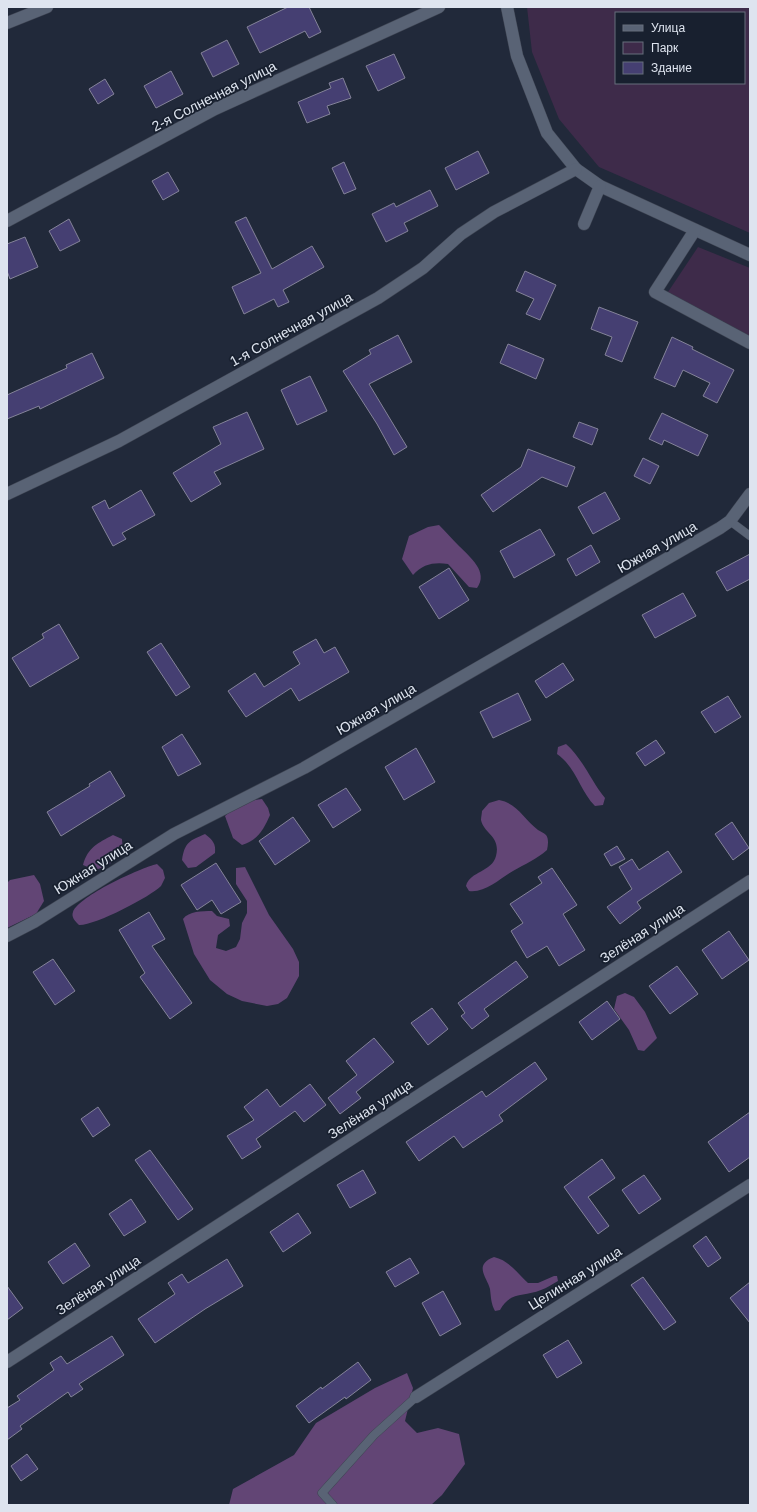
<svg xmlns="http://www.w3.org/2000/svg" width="757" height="1512" viewBox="0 0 757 1512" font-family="Helvetica,sans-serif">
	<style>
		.green { fill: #3e2b4a; fill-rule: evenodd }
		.forest { fill: #624575 }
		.building { fill: #453f72; stroke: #848399 }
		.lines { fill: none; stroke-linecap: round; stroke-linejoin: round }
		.lane-casing { stroke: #3e4452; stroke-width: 9 }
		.street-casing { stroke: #3e4452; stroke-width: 13 }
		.lane { stroke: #596375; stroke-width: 8 }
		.street { stroke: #596375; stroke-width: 12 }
		.labels { text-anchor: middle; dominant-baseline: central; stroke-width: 3.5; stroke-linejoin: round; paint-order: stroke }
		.street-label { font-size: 14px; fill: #dee4ef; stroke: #18202f }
	</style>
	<rect width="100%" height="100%" fill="#21293a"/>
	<g class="green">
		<path d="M 527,7 L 750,7 L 750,233 L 599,167 L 559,119 L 532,52 ZM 616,13 L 744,13 L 744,83 L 616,83 Z"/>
		<polygon points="698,247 750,268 750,336 668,292"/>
	</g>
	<g class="forest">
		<path d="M 439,525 C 446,532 452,539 459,546 C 470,557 489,572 477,588 L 469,587 L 448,564 C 434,562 423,564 413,575 L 402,559 L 409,536 L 428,527 Z"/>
		<path d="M 566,744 C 583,759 591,781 605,798 L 603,805 L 595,806 C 580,791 576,767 557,754 L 558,747 Z"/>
		<path d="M 262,799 L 268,808 L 270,815 C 264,829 257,841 242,845 L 233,838 L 225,816 C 235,806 248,800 262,799 Z"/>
		<path d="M 499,800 C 517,803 524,819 538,830 C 540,831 544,833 546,835 C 549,839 548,845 547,850 C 537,859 525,864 513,871 C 499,879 486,893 469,891 L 466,886 C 470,871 492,872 496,856 C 501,836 484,834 481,820 C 481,817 482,813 482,811 L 489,803 Z"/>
		<path d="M 205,834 C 213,840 216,844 215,853 L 196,867 L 188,868 L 182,860 C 185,842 189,841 205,834 Z"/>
		<path d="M 113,835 L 122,839 L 123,853 L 107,866 L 95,870 L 83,865 C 88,847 98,843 113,835 Z"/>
		<path d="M 157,864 L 163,870 L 165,878 C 164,880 162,884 161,886 C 150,897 94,926 79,925 C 75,921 71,917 73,912 C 79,896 140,868 157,864 Z"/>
		<path d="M 245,867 L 269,915 L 293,949 L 299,962 L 299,976 L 287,998 L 278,1004 L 267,1006 L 242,1001 L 227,994 L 210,980 L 194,954 L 183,919 C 189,911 202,911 212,911 L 217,916 L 229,919 L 230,926 L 218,935 L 216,948 L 226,951 L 236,947 L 240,939 L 242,923 L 247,913 L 247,901 L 236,884 L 236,868 Z"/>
		<polygon points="34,875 40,884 44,901 36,914 7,928 7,883 10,880"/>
		<polygon points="625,993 634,997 645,1012 657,1038 644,1051 638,1050 629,1030 614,1009 617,996"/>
		<path d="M 494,1257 C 510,1261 517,1273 528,1283 L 538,1283 L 554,1276 L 557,1276 L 558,1281 C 552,1284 547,1288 541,1290 C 524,1297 510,1291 500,1310 L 495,1311 C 491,1304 491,1297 490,1289 C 487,1277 473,1265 494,1257 Z"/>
		<polygon points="407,1373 413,1388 405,1421 417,1433 438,1428 459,1434 465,1464 442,1495 431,1505 229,1505 233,1489 294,1455 316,1423 375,1388"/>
	</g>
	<g class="building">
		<polygon points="288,7 309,7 321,32 309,38 305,31 260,53 247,27"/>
		<polygon points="227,40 239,64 213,77 201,53"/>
		<polygon points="394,54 405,78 378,91 366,66"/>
		<polygon points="171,71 183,94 156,108 144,86"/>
		<polygon points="343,78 351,98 327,106 330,114 307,123 298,102 331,88 329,83"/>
		<polygon points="105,79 114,94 98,104 89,89"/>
		<polygon points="478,151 489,173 456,190 445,168"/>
		<polygon points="344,162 356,189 344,194 332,168"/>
		<polygon points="168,172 179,191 163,200 152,181"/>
		<polygon points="430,190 438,206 404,223 408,231 386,242 372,214 394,203 396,207"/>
		<polygon points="246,217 272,269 312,246 324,267 283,290 289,302 278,307 274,299 244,314 232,287 261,273 235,222"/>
		<polygon points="69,219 80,241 60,251 49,231"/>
		<polygon points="25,237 38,267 10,279 7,271 7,244"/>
		<polygon points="525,271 556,285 540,320 526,314 534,299 516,291"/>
		<polygon points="599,307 638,322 622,362 605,355 612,337 591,329"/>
		<polygon points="398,335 412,362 369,384 407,447 394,455 377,424 343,371 371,354 369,350"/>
		<polygon points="672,337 693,347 692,349 734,370 717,403 703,396 710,383 683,370 675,387 654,378"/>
		<polygon points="508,344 544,359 536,379 500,363"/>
		<polygon points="92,353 104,378 40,409 39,406 7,419 7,395 67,368 66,365"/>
		<polygon points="310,376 327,411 297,425 281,390"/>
		<polygon points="247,412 264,449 214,472 221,484 191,502 173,473 221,444 213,427"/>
		<polygon points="662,413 708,435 698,456 664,440 662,445 649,439"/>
		<polygon points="579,422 598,429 592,445 573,437"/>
		<polygon points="528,449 575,467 567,487 542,477 493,512 481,495 521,467"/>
		<polygon points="643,458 659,466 650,484 634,476"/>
		<polygon points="141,490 155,515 122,533 126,539 113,546 92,507 105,500 109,509"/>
		<polygon points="605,492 620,519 593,534 578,507"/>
		<polygon points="540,529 555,555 514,578 500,551"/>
		<polygon points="591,545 600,562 576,576 567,559"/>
		<polygon points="750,554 750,579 727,591 716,572"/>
		<polygon points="449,568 469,600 439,619 419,587"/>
		<polygon points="683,593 696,616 655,638 642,615"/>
		<polygon points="59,624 79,658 30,687 12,658 44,638 42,634"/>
		<polygon points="316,639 324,653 335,647 349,672 299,701 291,688 246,717 228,691 255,673 264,687 300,664 293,652"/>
		<polygon points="161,643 190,687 176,696 147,652"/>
		<polygon points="563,663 574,680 546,698 535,681"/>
		<polygon points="518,693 531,720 493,738 480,712"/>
		<polygon points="728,696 741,717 715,733 701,712"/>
		<polygon points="182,734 201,764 178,776 162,747"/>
		<polygon points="656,740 665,753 645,766 636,753"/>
		<polygon points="416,748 435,782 404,800 385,767"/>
		<polygon points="110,771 125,796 61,836 47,812 90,786 89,784"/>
		<polygon points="346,788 361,810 333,828 318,805"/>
		<polygon points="293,817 310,841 275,865 259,841"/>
		<polygon points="732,822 749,848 733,860 715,834"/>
		<polygon points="617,846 625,859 611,866 604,854"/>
		<polygon points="668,851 682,872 637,902 641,908 620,924 607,907 632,889 619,867 632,859 639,870"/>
		<polygon points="216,863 241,902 221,914 212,900 197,910 181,885"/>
		<polygon points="552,868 577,905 563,914 585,950 559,966 547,946 527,958 511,931 523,923 510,904 542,883 538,877"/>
		<polygon points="149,912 165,939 152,946 192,1003 170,1019 140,977 145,973 119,930"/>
		<polygon points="729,931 749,960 722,979 702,950"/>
		<polygon points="53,959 75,991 55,1005 33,972"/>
		<polygon points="516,961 528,977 484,1009 489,1016 472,1029 461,1016 465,1013 458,1003"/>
		<polygon points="677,966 698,994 670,1014 649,986"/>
		<polygon points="607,1001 620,1019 592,1040 579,1022"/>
		<polygon points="432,1008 448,1029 428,1045 411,1023"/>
		<polygon points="374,1038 394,1062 356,1092 361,1098 340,1114 328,1098 357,1075 346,1061"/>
		<polygon points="535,1062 547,1079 499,1115 503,1121 463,1148 454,1136 419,1161 406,1142 482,1091 486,1097"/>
		<polygon points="310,1084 326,1105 304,1122 295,1111 256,1139 261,1147 242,1159 227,1136 254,1120 244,1107 267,1089 280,1107"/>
		<polygon points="98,1107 110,1125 93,1137 81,1119"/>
		<polygon points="750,1112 750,1157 729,1172 708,1142"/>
		<polygon points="150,1150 193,1209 178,1220 135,1160"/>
		<polygon points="602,1159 615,1178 588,1197 609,1226 598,1234 564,1187"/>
		<polygon points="363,1170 376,1193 350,1208 337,1185"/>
		<polygon points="644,1175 661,1199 639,1214 622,1190"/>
		<polygon points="131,1199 146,1222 124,1236 109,1214"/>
		<polygon points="298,1213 311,1233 283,1252 270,1232"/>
		<polygon points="706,1236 721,1258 708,1267 693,1246"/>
		<polygon points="75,1243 90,1266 63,1284 48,1262"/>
		<polygon points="410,1258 419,1273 395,1287 386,1272"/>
		<polygon points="227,1259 243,1286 205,1309 155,1343 138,1319 175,1294 168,1283 182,1274 188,1283"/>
		<polygon points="643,1277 676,1322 664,1330 631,1285"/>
		<polygon points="750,1282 750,1323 730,1298"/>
		<polygon points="7,1286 23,1308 7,1320"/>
		<polygon points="443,1291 461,1324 440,1336 422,1303"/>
		<polygon points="112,1336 124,1355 79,1384 83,1389 71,1397 68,1392 20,1426 22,1429 7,1440 7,1408 20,1400 17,1396 54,1370 50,1363 61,1356 67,1364"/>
		<polygon points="568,1340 582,1363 557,1378 543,1355"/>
		<polygon points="358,1362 371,1380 346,1399 345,1397 309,1423 296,1406 321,1387 322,1389"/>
		<polygon points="27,1454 38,1469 21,1481 11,1466"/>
	</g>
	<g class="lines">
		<defs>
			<g id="lane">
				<polyline points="730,521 750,536"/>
				<polyline points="333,1505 322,1493 374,1435 416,1397"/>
			</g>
			<g id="street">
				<polyline points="507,7 517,56 547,133 576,169 600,186 750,255"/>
				<polyline points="7,23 47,7"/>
				<polyline points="7,221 215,109 439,7"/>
				<polyline points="584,224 600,186"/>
				<polyline points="695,230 655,292 750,343"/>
				<polyline points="7,494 119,441 378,298 423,268 461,234 494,212 576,169"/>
				<polyline points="7,936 34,922 174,834 304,768 720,528 730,521 750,494"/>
				<polyline points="7,1362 750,881"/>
				<polyline points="416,1397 750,1185"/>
			</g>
		</defs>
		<use href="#lane" class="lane-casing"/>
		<use href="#street" class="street-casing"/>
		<use href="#lane" class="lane"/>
		<use href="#street" class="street"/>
	</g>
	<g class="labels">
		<g class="street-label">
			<text transform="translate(214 96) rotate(-27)">2-я Солнечная улица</text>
			<text transform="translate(291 329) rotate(-29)">1-я Солнечная улица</text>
			<text transform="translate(657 547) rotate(-30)">Южная улица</text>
			<text transform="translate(376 709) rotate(-30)">Южная улица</text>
			<text transform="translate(93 867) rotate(-32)">Южная улица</text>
			<text transform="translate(642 933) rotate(-33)">Зелёная улица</text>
			<text transform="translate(370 1109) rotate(-33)">Зелёная улица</text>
			<text transform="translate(575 1278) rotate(-32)">Целинная улица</text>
			<text transform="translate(98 1285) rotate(-33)">Зелёная улица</text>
		</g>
	</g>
	<rect width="757" height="1512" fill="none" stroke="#dee4ef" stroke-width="16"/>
	<rect x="615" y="12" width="130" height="72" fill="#18202f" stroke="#676e7c"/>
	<rect x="623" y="25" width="20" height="6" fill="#596375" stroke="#676e7c"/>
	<text x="651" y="32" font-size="12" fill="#dee4ef">Улица</text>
	<rect x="623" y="42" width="20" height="12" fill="#3e2b4a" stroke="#676e7c"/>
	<text x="651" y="52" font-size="12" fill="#dee4ef">Парк</text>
	<rect x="623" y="62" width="20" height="12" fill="#453f72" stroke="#676e7c"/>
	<text x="651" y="72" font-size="12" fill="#dee4ef">Здание</text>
</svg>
